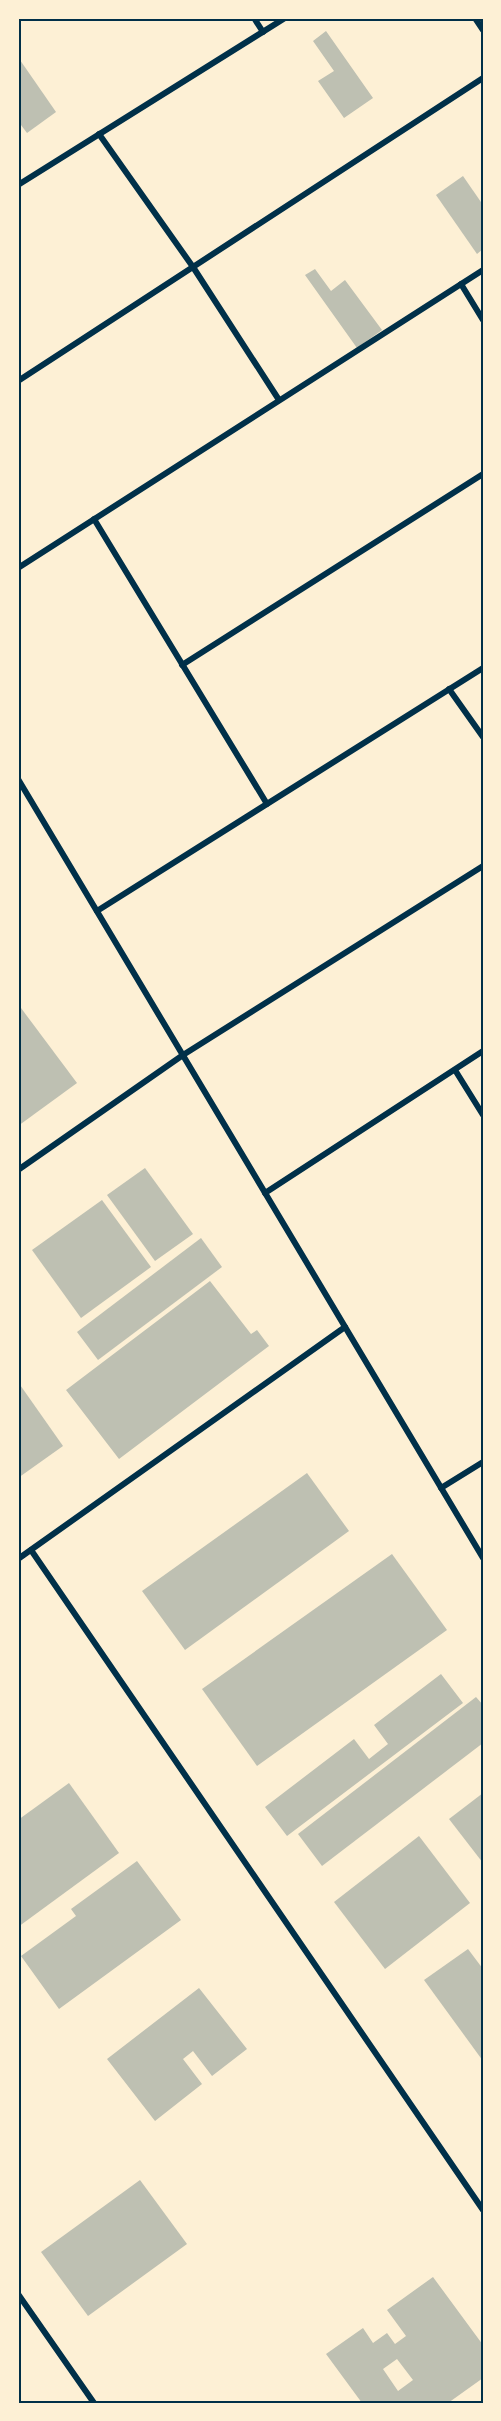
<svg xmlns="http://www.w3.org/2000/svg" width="501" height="2421" viewBox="0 0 501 2421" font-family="Rubik,sans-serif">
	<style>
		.building { fill: #bec0b2; fill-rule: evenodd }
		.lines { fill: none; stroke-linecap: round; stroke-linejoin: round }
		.minor { stroke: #003049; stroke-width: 6 }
		.neatline { fill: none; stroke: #003049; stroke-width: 2 }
	</style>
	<rect width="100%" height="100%" fill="#fdf0d5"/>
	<g class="building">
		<polygon points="326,31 373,98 344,118 318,81 334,71 313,41"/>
		<polygon points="20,60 56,112 27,133 18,121 18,61"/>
		<polygon points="463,176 483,205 483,249 477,254 436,195"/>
		<polygon points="315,269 331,291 345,280 382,330 357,348 305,275"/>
		<polygon points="18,1004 77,1083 18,1126"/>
		<polygon points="145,1168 193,1234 155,1261 107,1195"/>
		<polygon points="102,1200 151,1267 81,1318 32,1250"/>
		<polygon points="201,1238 222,1267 98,1360 77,1332"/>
		<polygon points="210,1281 251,1334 257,1330 269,1346 119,1459 66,1390"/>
		<polygon points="18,1382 63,1446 18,1478"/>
		<polygon points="307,1473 349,1531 185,1650 142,1591"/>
		<polygon points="392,1554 447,1630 257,1766 202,1689"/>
		<polygon points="441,1674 463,1703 287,1836 265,1807 354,1739 369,1759 388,1744 374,1725"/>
		<polygon points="476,1697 483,1705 483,1743 322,1866 298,1834"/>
		<polygon points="69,1783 119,1853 18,1927 18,1820"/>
		<polygon points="483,1793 483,1863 449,1819"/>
		<polygon points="419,1836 470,1903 385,1969 334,1902"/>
		<polygon points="137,1861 181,1920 59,2009 21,1956 76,1916 71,1909"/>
		<polygon points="468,1949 483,1969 483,2061 424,1980"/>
		<polygon points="199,1988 247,2049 212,2076 193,2051 183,2059 202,2084 155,2121 107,2059"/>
		<polygon points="140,2180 187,2244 88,2316 41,2252"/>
		<path d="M 433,2277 L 483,2345 L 483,2378 L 448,2403 L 362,2403 L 326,2354 L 363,2328 L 373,2343 L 387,2333 L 395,2344 L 406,2336 L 387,2310 ZM 397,2359 L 413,2380 L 398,2391 L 383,2369 Z"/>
	</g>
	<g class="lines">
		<g class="minor">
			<polyline points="254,18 263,32"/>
			<polyline points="475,18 483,30"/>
			<polyline points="99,134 193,267 279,400"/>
			<polyline points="18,185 285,18"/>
			<polyline points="461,284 483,320"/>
			<polyline points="18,381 483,78"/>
			<polyline points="94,519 267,804"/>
			<polyline points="18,568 483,270"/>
			<polyline points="182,665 483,474"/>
			<polyline points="449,689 483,737"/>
			<polyline points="18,779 483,1558"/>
			<polyline points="97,911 483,668"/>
			<polyline points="455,1070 483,1115"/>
			<polyline points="18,1170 183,1055 483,866"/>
			<polyline points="265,1193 483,1051"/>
			<polyline points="441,1488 483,1462"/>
			<polyline points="31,1550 483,2210"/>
			<polyline points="18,1559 345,1327"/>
			<polyline points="18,2294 94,2403"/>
		</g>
	</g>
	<rect width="501" height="2421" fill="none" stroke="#fdf0d5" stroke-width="39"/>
	<rect x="20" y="20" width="462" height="2382" class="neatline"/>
</svg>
